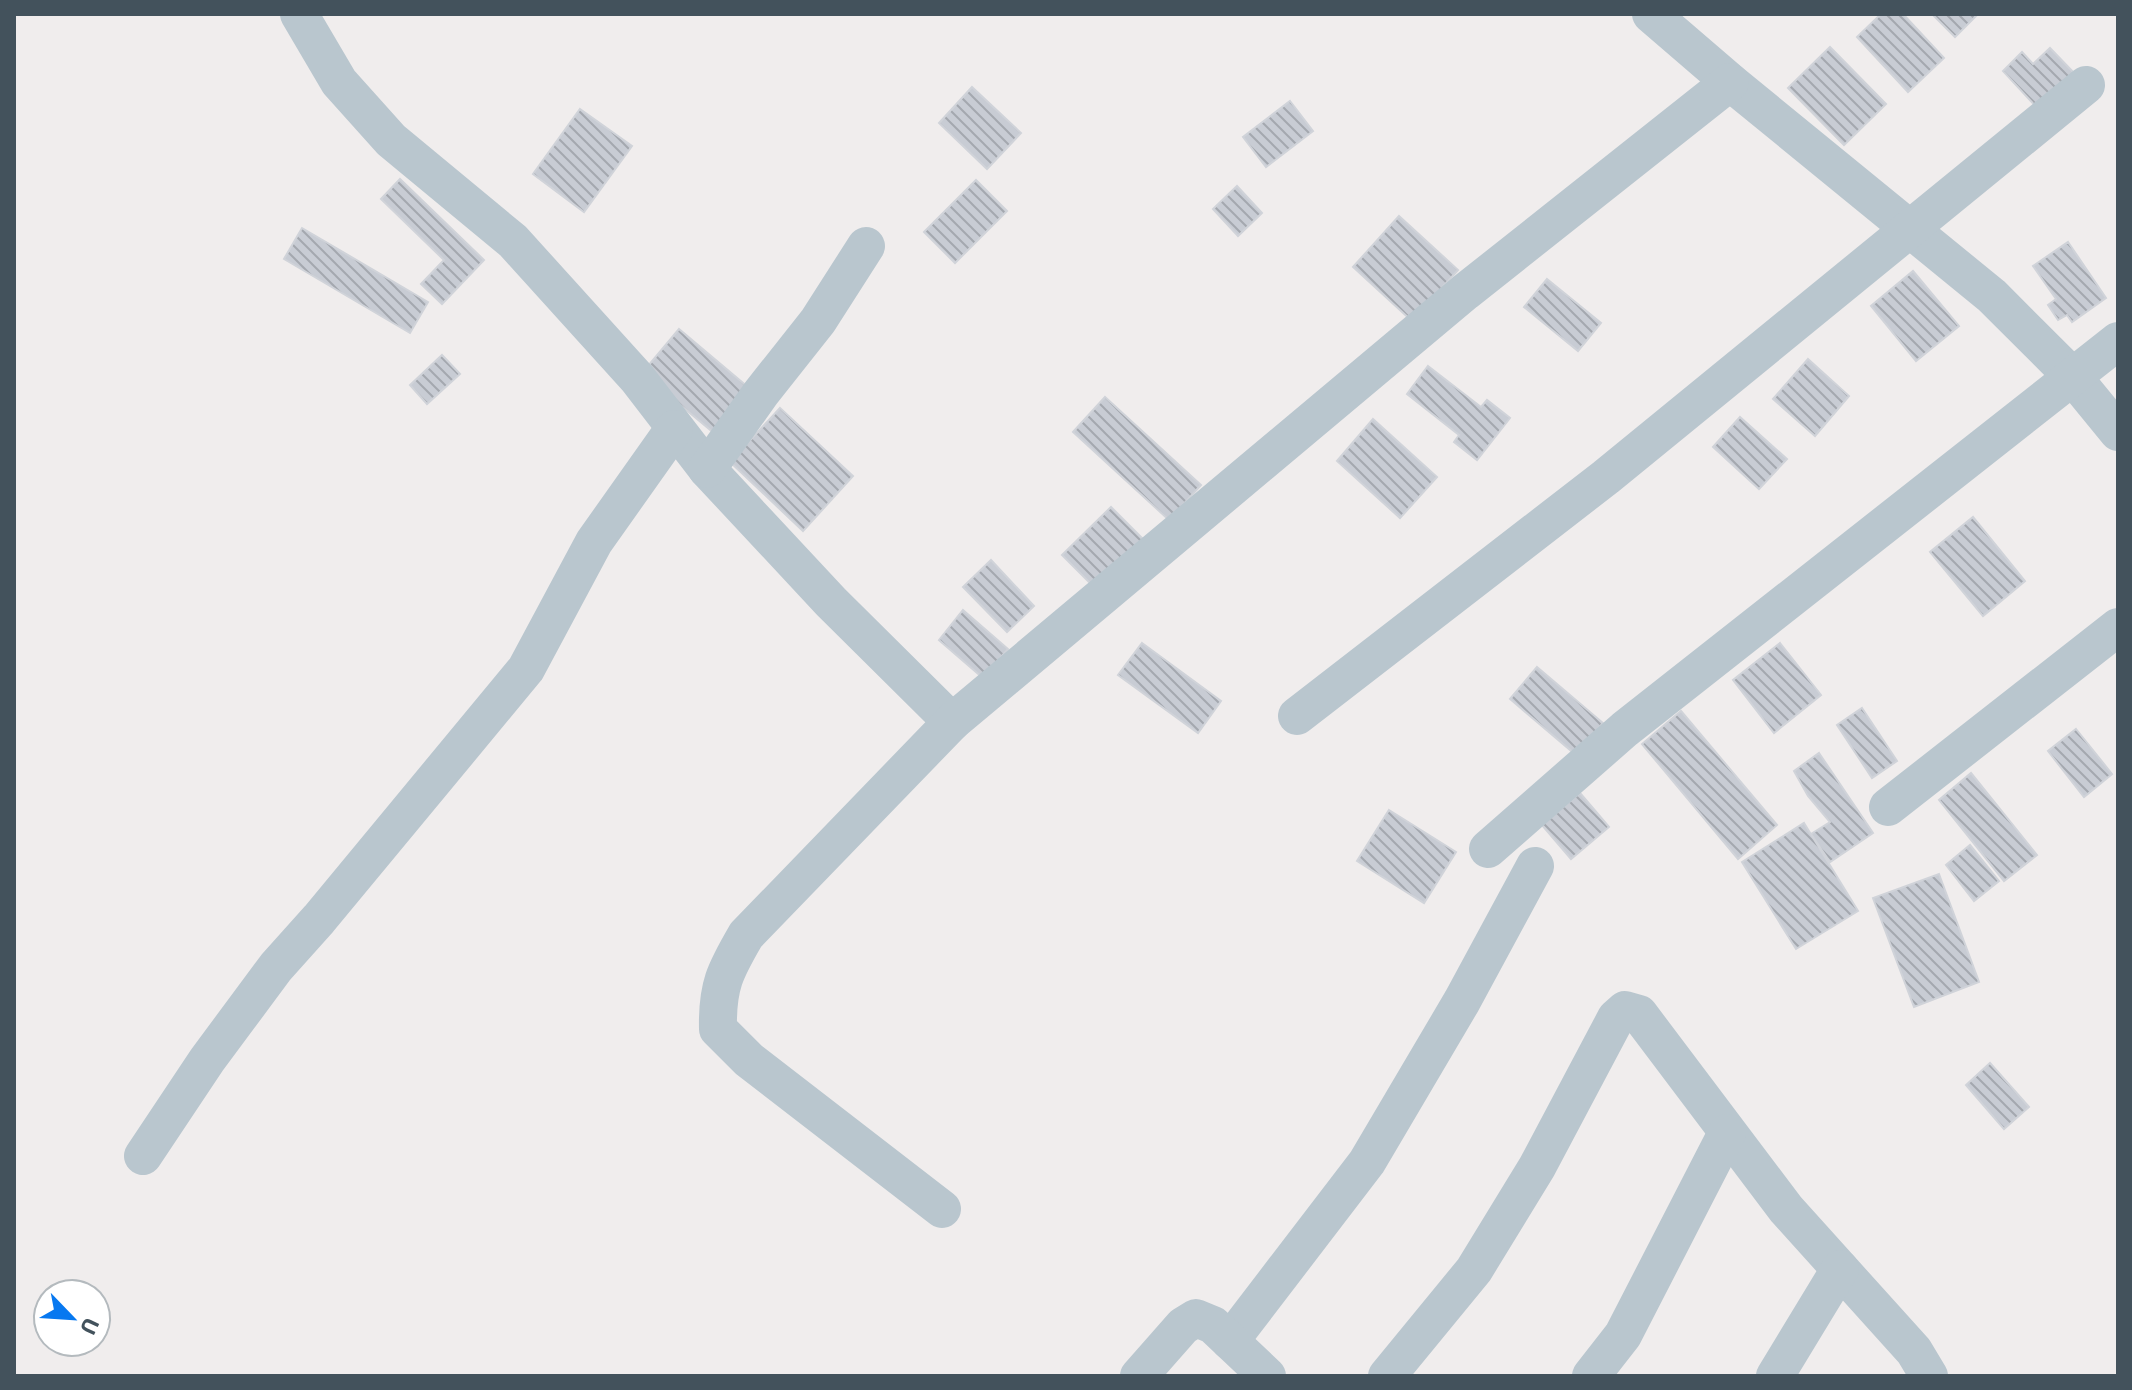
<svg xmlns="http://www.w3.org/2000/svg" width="2132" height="1390" viewBox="0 0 2132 1390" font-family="'Exo 2',sans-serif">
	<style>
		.building { fill: url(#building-back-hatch); stroke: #d0d3d9; stroke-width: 2 }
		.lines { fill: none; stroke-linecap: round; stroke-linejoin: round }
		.minor { stroke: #b9c6ce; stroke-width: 38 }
	</style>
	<defs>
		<pattern id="building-back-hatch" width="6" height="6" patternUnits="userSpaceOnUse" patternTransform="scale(2)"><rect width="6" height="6" fill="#c8ccd4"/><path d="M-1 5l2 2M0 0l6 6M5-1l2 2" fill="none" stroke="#a4a8af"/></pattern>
	</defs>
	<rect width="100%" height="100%" fill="#f0eded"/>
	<g class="building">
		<polygon points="1881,14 1903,14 1944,58 1908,92 1857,37"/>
		<polygon points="1932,14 1978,14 1955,37"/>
		<polygon points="1830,47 1886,104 1844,145 1788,88"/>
		<polygon points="2050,48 2076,75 2039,110 2003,71 2022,52 2033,64"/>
		<polygon points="972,87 1021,133 987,169 939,123"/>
		<polygon points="1290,101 1313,131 1266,167 1243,137"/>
		<polygon points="580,109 632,146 584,212 533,174"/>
		<polygon points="400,179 484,260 442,304 421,284 444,260 381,199"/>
		<polygon points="976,180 1007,211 955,263 924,232"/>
		<polygon points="1237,186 1262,213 1238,236 1213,209"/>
		<polygon points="1399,216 1458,270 1412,321 1353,267"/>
		<polygon points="302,228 428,302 410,333 284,259"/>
		<polygon points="2068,242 2106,298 2072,322 2067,315 2058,320 2048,305 2056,299 2033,266"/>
		<polygon points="1913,271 1959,326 1916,361 1871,306"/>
		<polygon points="1547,279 1601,323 1578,351 1524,307"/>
		<polygon points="679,329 756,394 720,438 642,373"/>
		<polygon points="442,355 460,374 427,404 410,385"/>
		<polygon points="1808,359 1849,396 1815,436 1773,399"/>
		<polygon points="1428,366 1481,407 1487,400 1510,418 1477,460 1454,442 1459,435 1407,394"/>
		<polygon points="1105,397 1201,485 1169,520 1073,432"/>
		<polygon points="780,408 853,476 803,531 730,462"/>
		<polygon points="1740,417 1787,459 1759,489 1713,447"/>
		<polygon points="1373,419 1437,477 1400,518 1337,461"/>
		<polygon points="1111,507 1145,541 1097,590 1062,555"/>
		<polygon points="1973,517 2025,581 1983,616 1930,552"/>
		<polygon points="991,560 1034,606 1007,632 963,587"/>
		<polygon points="963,610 1008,649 983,678 939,640"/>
		<polygon points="1142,643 1221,701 1198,733 1118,675"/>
		<polygon points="1780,643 1821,695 1774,733 1733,680"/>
		<polygon points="1537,667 1603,723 1576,755 1510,699"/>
		<polygon points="1862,708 1897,761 1872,778 1837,725"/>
		<polygon points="1681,711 1777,825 1738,859 1642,744"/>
		<polygon points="2076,729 2112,774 2084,797 2048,751"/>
		<polygon points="1819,753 1873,833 1830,862 1811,834 1830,822 1808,796 1794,771"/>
		<polygon points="1971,773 2037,855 2004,881 1939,800"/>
		<polygon points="1580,793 1609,827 1571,859 1542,825"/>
		<polygon points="1389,810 1456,852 1424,903 1357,861"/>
		<polygon points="1804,823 1858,911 1796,949 1742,862"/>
		<polygon points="1970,845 1999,881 1974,901 1946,865"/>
		<polygon points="1939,874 1979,982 1914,1007 1873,898"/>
		<polygon points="1990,1063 2029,1107 2004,1129 1966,1085"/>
	</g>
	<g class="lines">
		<g class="minor">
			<polyline points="299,14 339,82 391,140 513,241 637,378 707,469 831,602 952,722"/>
			<polyline points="1651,14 1730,82 1992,296 2073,377 2118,432"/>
			<polyline points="707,469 761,393 818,321 866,246"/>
			<polyline points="1297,716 1606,477 2086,85"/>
			<polyline points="1888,807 2118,627"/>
			<polyline points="1488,849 1625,729 2118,341"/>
			<polyline points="143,1156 207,1060 276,967 319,919 526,669 594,542 674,429"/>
			<path d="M 942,1209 L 749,1060 L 718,1029 C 717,986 725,971 746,935 L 952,722 L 1465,292 L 1730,82"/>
			<polyline points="1230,1341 1367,1162 1462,1001 1535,866"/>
			<polyline points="1139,1376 1183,1326 1196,1318 1213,1325 1267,1376"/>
			<polyline points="1387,1376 1474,1270 1537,1167 1616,1018 1625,1010 1639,1014 1786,1209 1914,1351 1929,1376"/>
			<polyline points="1591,1376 1623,1335 1727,1133"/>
			<polyline points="1775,1376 1840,1269"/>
		</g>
	</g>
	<rect width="2132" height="1390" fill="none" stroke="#43525c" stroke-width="32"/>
	<g transform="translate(72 1318) rotate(115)"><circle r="38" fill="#ffffff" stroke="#b4babe" stroke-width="2"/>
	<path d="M0-6L14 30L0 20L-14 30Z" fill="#0778f0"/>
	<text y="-12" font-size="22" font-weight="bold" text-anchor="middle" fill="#43525c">U</text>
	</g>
</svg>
